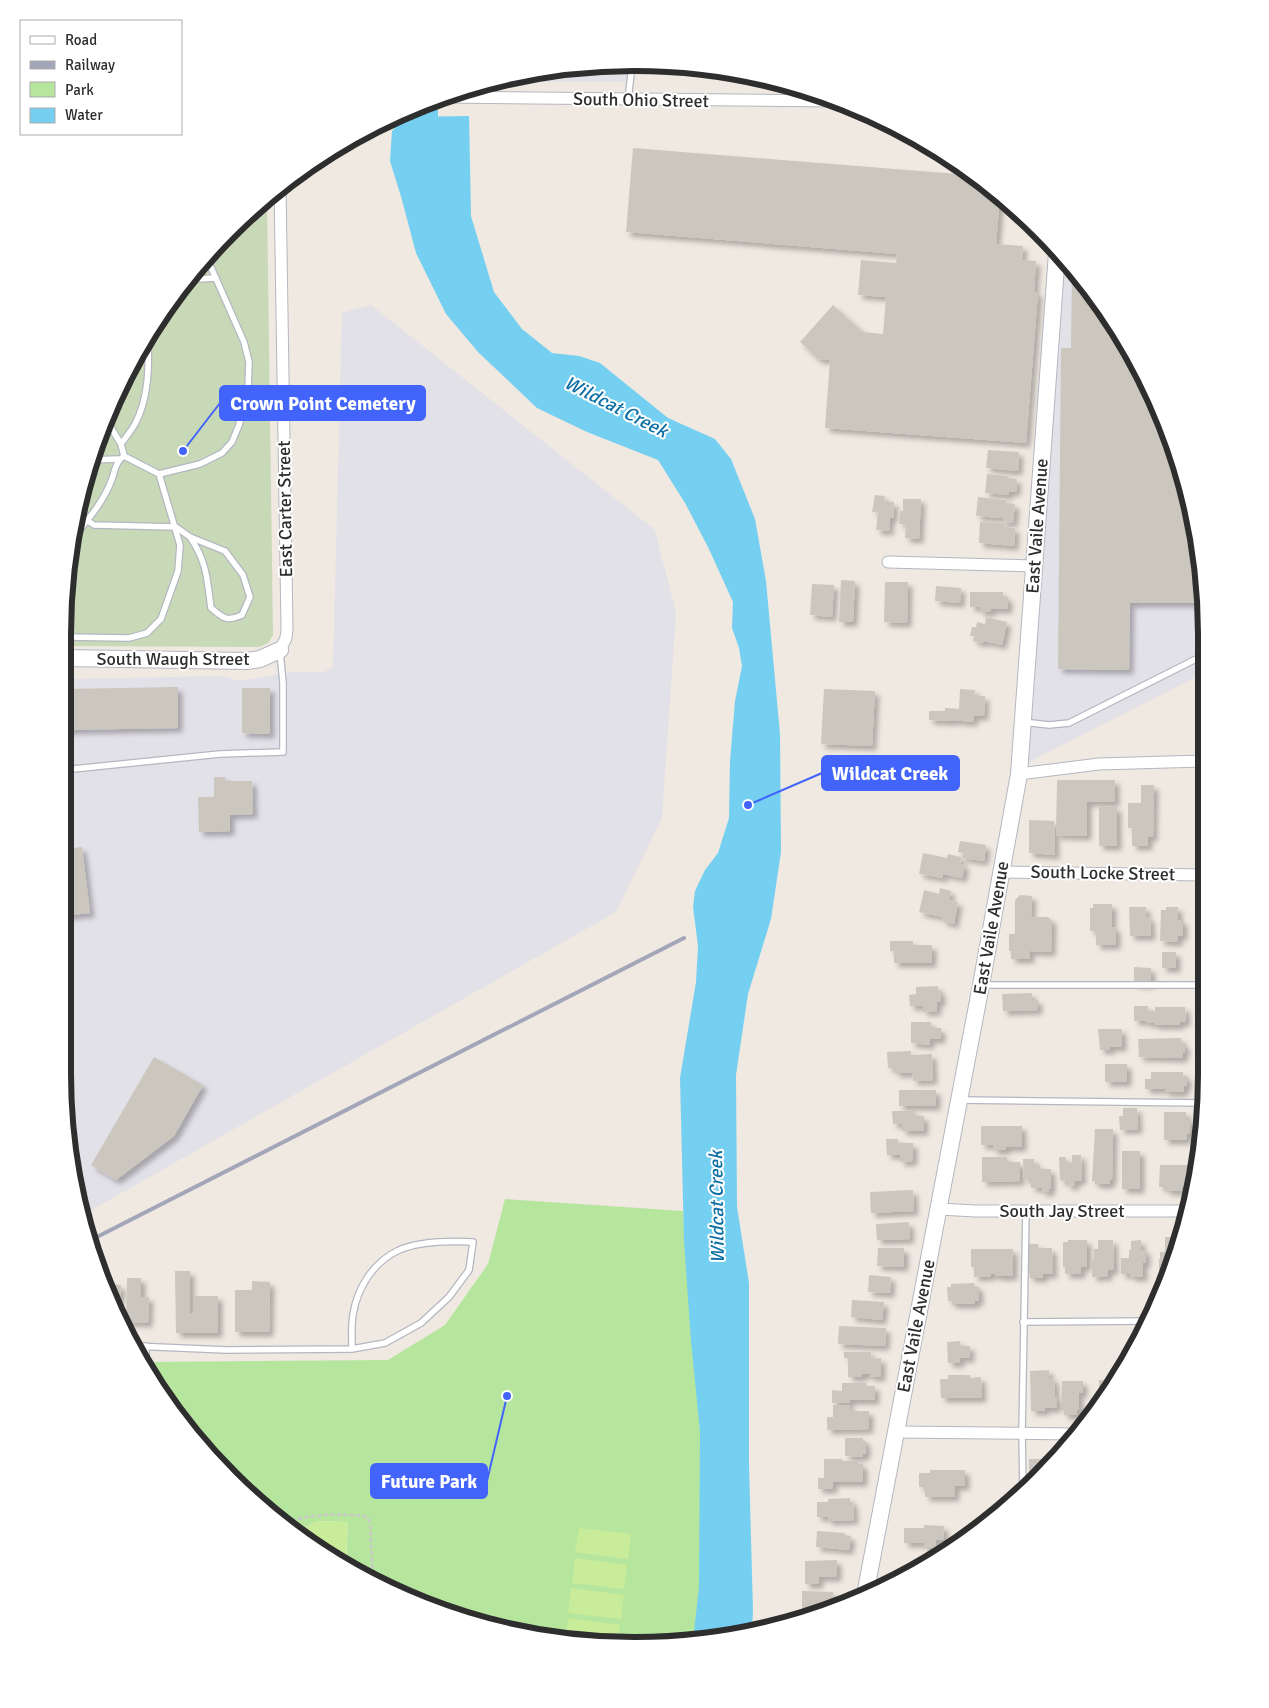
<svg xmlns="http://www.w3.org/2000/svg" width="1269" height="1708" viewBox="0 0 1269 1708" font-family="Signika,sans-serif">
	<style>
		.industrial { fill: #e3e1e8 }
		.green { fill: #b6e59e }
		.cemetery { fill: #c8d9b8 }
		.pitch { fill: #c9ec9a }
		.water { fill: #75cff0 }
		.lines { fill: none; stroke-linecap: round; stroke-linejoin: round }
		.river { stroke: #75cff0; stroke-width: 26 }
		.building { fill: #cbc7bf; filter: url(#shadow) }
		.lane-casing { stroke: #b4b7c1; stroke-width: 8 }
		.street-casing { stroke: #b4b7c1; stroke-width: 13 }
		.secondary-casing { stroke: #b4b7c1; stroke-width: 18 }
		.path { stroke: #c9c9c9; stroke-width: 2.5; stroke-dasharray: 4 2.5; stroke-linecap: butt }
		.lane { stroke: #fff; stroke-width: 5.5 }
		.street { stroke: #fff; stroke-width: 11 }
		.secondary { stroke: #fff; stroke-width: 16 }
		.rail { stroke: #a3a6b8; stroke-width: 4 }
		.labels { text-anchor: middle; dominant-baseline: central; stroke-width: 4; stroke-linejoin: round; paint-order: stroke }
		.street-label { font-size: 18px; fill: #2e2e2e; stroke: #fff }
		.water-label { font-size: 19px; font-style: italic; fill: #0d6fa3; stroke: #fff }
		.rim { fill: none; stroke: #2e2e2e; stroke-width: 6 }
		.leader { fill: none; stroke: #4264fb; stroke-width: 2 }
		.callout-dot { fill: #4264fb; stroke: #fff; stroke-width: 2 }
		.callout { fill: #4264fb; stroke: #4264fb; stroke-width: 2 }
		.callout-label { font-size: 19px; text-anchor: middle; font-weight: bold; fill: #fff }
	</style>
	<defs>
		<filter id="shadow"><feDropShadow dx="4.5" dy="4.5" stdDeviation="2.5" flood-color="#0004"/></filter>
	</defs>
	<rect width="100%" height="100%" fill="#efe9e1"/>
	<g class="industrial">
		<polygon points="597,64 633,65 631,82 526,82 526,75"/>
		<polygon points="1057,253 1088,286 1163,415 1202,560 1202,674 1019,767"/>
		<polygon points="371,305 655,530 676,613 662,818 616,912 81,1216 63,1073 64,679 224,676 239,681 293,672 324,672 333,666 342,313"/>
	</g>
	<polygon class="green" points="505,1199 683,1211 700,1432 708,1583 694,1641 560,1641 486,1626 382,1587 346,1563 348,1522 317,1521 298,1531 257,1503 159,1391 148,1371 148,1362 388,1360 445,1325 488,1264"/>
	<polygon class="cemetery" points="267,199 273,635 268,643 259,647 64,646 64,597 82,487 106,415 159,317 205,257"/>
	<g class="pitch">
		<polygon points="317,1521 348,1522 346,1563 298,1531"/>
		<polygon points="579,1528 631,1534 628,1559 575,1552"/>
		<polygon points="575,1558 627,1565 624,1589 572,1583"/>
		<polygon points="571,1588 624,1595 621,1619 568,1613"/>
		<polygon points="568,1618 620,1625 618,1641 565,1641"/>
	</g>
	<polygon class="water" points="469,116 471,216 494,292 522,329 552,353 579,356 600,363 668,418 715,439 731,459 755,519 766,581 780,734 781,852 771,919 748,994 736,1075 737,1207 749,1283 749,1465 753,1611 752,1629 709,1641 693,1641 699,1587 700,1432 691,1341 684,1241 680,1078 696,982 698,946 693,907 695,891 705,870 718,853 729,818 730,761 735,701 742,666 739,648 732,628 733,602 708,547 685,503 658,460 587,432 537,408 478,352 446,314 416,253 402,200 390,161 392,131 405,117"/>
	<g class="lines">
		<polyline class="river" points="425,105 425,152"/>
	</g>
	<g class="building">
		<polygon points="633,148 970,175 1000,196 996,244 1023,246 1022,260 1036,261 1034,292 1038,293 1026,443 825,428 830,360 818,359 800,342 833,305 863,332 883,334 886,297 858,295 861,260 896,263 897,254 626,232"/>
		<polygon points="1072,269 1088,286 1163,415 1202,560 1202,603 1130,603 1129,670 1058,669 1061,348 1071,348"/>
		<polygon points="988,450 1019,452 1018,471 986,468"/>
		<polygon points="987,474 1008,476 1008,478 1017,479 1016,492 1009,491 1009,495 985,493"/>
		<polygon points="875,495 885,496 884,502 894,502 893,518 890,518 889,531 876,530 878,512 872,512"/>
		<polygon points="978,497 1006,500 1006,503 1015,504 1013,523 1003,522 1003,518 976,516"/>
		<polygon points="903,499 921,499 919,539 905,538 906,524 899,524 900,511 903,511"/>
		<polygon points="980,522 1004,523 1004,527 1015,528 1014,546 979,543"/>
		<polygon points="841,580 855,581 853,622 839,622"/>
		<polygon points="885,582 908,582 907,623 884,622"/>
		<polygon points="812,584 834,585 832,617 810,615"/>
		<polygon points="936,586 961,588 960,603 935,601"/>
		<polygon points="970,592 1003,592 1003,597 1008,597 1008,609 991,609 991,612 980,612 980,607 970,607"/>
		<polygon points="986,617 1007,622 1002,645 984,641 984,643 973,641 974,636 970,636 972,627 976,627 977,622 985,624"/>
		<polygon points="178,687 178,728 63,730 63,689"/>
		<polygon points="242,688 270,688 270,734 242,733"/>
		<polygon points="824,689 875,691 872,746 821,744"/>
		<polygon points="960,689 975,690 974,696 985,696 984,716 974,716 973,722 952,720 952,721 929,720 929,711 945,711 945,708 959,709"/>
		<polygon points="214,777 225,777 225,781 252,781 253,814 230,815 230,831 199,832 198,797 214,797"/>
		<polygon points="1057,780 1115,780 1115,802 1087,802 1087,836 1056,835"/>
		<polygon points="1141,785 1154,785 1153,837 1148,837 1148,846 1132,846 1132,828 1128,828 1128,803 1141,803"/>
		<rect x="1099" y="807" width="18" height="39"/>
		<polygon points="1029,820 1054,821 1055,855 1029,853"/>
		<polygon points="960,841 986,845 984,861 962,858 963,853 958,852"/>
		<polygon points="82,847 90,913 63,916 63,849"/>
		<polygon points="923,853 947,858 948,854 961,857 960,864 965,865 962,878 943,874 943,878 919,874"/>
		<polygon points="940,888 951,891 949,900 958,902 954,924 942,921 943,917 919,912 924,890 939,894"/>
		<polygon points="1020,895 1032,896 1031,917 1048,917 1052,921 1051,952 1030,951 1030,959 1011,959 1011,951 1009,951 1009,934 1015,934 1015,900"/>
		<polygon points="1093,904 1112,904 1112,927 1116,928 1116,945 1096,945 1096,931 1090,931 1090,908 1093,908"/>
		<polygon points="1197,905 1204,906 1204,942 1196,941"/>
		<polygon points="1129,907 1146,907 1146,917 1150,917 1151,936 1130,936"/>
		<polygon points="1166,907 1178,907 1178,920 1183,920 1183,936 1178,936 1178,942 1160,941 1161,910 1166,910"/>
		<polygon points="890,941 913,941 913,945 932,945 932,963 894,963 894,951 890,951"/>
		<rect x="1162" y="952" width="14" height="16"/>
		<polygon points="1134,967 1151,968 1151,984 1134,984"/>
		<polygon points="938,986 938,991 941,991 941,1002 937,1002 937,1011 923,1012 923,1006 910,1006 909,995 916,994 916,987"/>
		<polygon points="1032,993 1032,1000 1038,1000 1038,1010 1003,1011 1002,994"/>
		<polygon points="1134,1006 1148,1006 1148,1011 1155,1011 1155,1007 1185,1007 1186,1022 1180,1022 1180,1025 1154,1025 1154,1023 1146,1023 1146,1021 1134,1021"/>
		<polygon points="911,1022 931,1022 931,1028 941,1028 941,1039 930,1039 930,1045 911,1043"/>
		<polygon points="1098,1029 1122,1029 1122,1047 1110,1047 1110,1050 1100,1050"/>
		<polygon points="1181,1038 1182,1044 1185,1044 1185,1053 1183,1053 1183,1058 1139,1057 1138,1039"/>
		<polygon points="911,1051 911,1055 932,1054 933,1080 913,1081 912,1073 895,1073 895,1068 888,1068 887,1052"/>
		<polygon points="154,1057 203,1085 174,1136 116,1180 91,1165"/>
		<rect x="1105" y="1064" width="22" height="18"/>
		<polygon points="1151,1072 1183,1072 1183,1076 1187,1076 1187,1086 1184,1086 1184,1092 1165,1092 1165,1089 1145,1089 1145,1079 1151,1079"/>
		<rect x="899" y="1090" width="37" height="16"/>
		<polygon points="1123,1108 1137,1108 1138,1129 1120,1130 1119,1116 1123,1116"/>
		<polygon points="892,1111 915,1111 915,1116 924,1116 924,1131 902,1131 902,1124 893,1124"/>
		<polygon points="1164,1112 1186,1112 1186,1119 1190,1119 1190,1134 1187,1134 1187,1140 1164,1140"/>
		<polygon points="981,1126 1022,1126 1022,1147 1006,1147 1006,1150 993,1150 993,1145 981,1145"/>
		<polygon points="1095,1129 1113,1129 1112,1180 1110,1180 1110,1184 1095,1184 1095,1181 1092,1181"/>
		<polygon points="886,1139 898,1139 898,1143 913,1143 913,1161 900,1162 900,1155 887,1155"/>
		<rect x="1122" y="1151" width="18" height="38"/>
		<polygon points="1072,1155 1081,1155 1082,1180 1075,1181 1075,1185 1067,1186 1067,1180 1060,1181 1059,1157 1066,1157 1066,1163 1072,1163"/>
		<polygon points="982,1157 1007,1157 1008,1162 1020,1162 1020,1181 982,1182"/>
		<polygon points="1023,1159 1034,1159 1034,1165 1040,1165 1040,1169 1051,1169 1051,1189 1049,1189 1049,1192 1042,1192 1042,1188 1031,1188 1031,1179 1024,1179"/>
		<polygon points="1160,1165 1188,1165 1187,1187 1182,1187 1182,1191 1166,1191 1166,1187 1159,1187"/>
		<polygon points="913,1190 914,1211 871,1213 870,1192"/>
		<polygon points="909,1222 910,1239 877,1240 876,1224"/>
		<polygon points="1165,1237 1180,1237 1180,1240 1176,1257 1168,1275 1159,1275 1159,1259 1160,1259 1160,1252 1165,1252"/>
		<polygon points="1068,1240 1087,1240 1087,1267 1081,1267 1081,1274 1065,1274 1065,1267 1063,1267 1063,1242 1068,1242"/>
		<polygon points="1098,1240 1113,1240 1114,1270 1108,1270 1108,1276 1092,1277 1092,1259 1094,1259 1094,1249 1098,1249"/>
		<polygon points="1141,1240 1141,1250 1146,1250 1146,1263 1143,1263 1143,1277 1131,1277 1130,1274 1121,1274 1121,1258 1129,1258 1129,1250 1131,1250 1131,1241"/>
		<polygon points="1026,1244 1038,1244 1038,1248 1052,1248 1053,1274 1043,1274 1043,1278 1030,1278 1030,1274 1027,1274"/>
		<polygon points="878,1248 904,1248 904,1267 877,1266"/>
		<polygon points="971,1249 1013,1249 1013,1276 995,1276 995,1274 991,1274 991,1276 974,1277 974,1267 971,1267"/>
		<polygon points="175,1271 190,1271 190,1313 195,1313 195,1296 218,1296 218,1333 176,1333"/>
		<polygon points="869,1275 891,1277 890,1293 868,1292"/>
		<polygon points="127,1278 141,1278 141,1297 149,1297 148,1323 126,1322"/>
		<polygon points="252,1281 270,1282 269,1332 235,1332 235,1290 252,1290"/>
		<polygon points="103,1283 121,1285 120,1300 109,1299"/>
		<polygon points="974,1283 975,1287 979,1287 979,1301 975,1301 975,1304 952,1304 952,1301 948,1301 947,1287 951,1287 951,1284"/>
		<polygon points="852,1300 884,1302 882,1320 851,1317"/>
		<polygon points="839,1326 886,1328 885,1346 838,1344"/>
		<polygon points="960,1341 960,1346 970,1346 970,1358 960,1358 960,1363 948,1363 947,1342"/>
		<polygon points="844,1352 871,1352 871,1359 881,1358 881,1377 870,1377 870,1374 862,1374 862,1377 848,1377 848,1358 844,1358"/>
		<polygon points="1049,1370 1049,1378 1054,1378 1055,1397 1057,1397 1057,1408 1045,1408 1045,1411 1031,1411 1030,1371"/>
		<polygon points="948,1375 970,1375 970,1378 981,1377 982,1398 941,1398 940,1379 948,1379"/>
		<polygon points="1099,1380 1115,1381 1099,1403"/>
		<polygon points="1062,1381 1083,1381 1083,1393 1079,1393 1079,1410 1077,1410 1077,1415 1064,1415 1064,1410 1061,1410"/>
		<polygon points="842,1383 866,1383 866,1386 875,1386 875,1400 850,1400 850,1403 832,1403 832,1390 842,1391"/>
		<polygon points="833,1405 850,1405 850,1411 869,1411 869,1429 827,1430 827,1417 833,1417"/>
		<polygon points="845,1438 863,1438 863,1441 866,1441 866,1454 863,1454 863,1457 845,1456"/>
		<polygon points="824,1459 842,1459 842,1461 858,1461 858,1464 863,1464 863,1482 833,1482 833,1489 818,1489 818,1478 824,1478"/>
		<polygon points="1029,1459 1044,1459 1044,1464 1051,1464 1029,1484"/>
		<polygon points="930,1470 965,1470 965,1486 955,1486 955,1497 925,1497 925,1487 919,1487 919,1473 930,1473"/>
		<polygon points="850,1498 850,1502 853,1502 854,1520 828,1521 828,1517 817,1517 817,1502 828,1502 828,1499"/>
		<polygon points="924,1525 944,1526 943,1540 936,1540 936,1548 924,1548 924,1543 904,1543 904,1528 924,1528"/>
		<polygon points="817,1531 845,1533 844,1535 851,1536 849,1550 816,1547"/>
		<polygon points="837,1560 837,1577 819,1577 819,1584 805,1584 805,1561"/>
		<polygon points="896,1570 909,1570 896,1577"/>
		<polygon points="802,1591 833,1592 832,1608 823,1610 802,1609"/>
	</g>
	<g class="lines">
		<defs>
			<g id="lane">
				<polyline points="628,100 632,65"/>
				<polyline points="189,278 198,279 216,278"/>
				<polyline points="105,418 121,444"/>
				<polyline points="91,460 118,459"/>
				<polyline points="159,474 200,464 222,453 232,442 239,425 248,389 249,362 244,342 206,256"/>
				<polyline points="88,521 94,525 176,527 190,537"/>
				<path d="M 190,537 L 225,551 L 243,575 L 250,597 L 242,615 C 226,622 223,618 211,608 C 207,579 207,562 190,537 Z"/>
				<path d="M 73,538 C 88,520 104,501 112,479 C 115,470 116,461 124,456"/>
				<path d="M 64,637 L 129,638 L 147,633 L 161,619 L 178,571 L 180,545 L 159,474 L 124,456 L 121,444 C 126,437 131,431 135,424 C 149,398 149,366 148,337"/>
				<polyline points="1023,722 1049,725 1069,723 1202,656"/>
				<polyline points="63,770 220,754 283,752 283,683 280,652"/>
				<polyline points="983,985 1204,985"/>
				<polyline points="961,1100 1205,1103"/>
				<polyline points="1023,1322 1147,1321"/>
				<path d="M 134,1346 L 226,1350 L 352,1349 L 385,1343 L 421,1323 L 449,1297 L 469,1270 L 473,1242 C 450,1241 418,1241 397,1251 C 373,1263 357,1288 353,1315 C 351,1326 352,1338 352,1349"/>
				<polyline points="146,1367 146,1346"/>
				<polyline points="1023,1490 1022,1433 1026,1211"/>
			</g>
			<g id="street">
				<polyline points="446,97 837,101"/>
				<polyline points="280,186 287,629 286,638 280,650"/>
				<polyline points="888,562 1035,566"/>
				<polyline points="1019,774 1099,764 1203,761"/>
				<polyline points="1002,872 1204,875"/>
				<polyline points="939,1209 975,1211 1185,1211"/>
				<polyline points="896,1432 1077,1434"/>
			</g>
			<g id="secondary">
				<polyline points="64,658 247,661 260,659 280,650"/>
				<polyline points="865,1595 981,985 1019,774 1057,253"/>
			</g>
		</defs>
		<use href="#lane" class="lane-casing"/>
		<use href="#street" class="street-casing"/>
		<use href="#secondary" class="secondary-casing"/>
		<path class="path" d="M 286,1523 C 312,1513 336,1514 363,1516 L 368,1518 L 370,1523 L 373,1581"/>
		<use href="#lane" class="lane"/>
		<use href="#street" class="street"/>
		<use href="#secondary" class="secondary"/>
		<polyline class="rail" points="89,1241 684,938"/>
	</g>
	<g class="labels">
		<g class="street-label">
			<text transform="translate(641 100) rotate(1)">South Ohio Street</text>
			<text transform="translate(285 509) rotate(-91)">East Carter Street</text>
			<text transform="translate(1037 526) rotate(-86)">East Vaile Avenue</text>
			<text x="173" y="659">South Waugh Street</text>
			<text transform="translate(1103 873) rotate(1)">South Locke Street</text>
			<text transform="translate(991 928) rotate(-80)">East Vaile Avenue</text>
			<text x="1062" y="1211">South Jay Street</text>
			<text transform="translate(916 1326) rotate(-79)">East Vaile Avenue</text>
		</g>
		<g class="water-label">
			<text transform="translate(616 407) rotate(27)">Wildcat Creek</text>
			<text transform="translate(717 1207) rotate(-91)">Wildcat Creek</text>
		</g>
	</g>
	<path d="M0 0H1269V1708H0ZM634 71H635A563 563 0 0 1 1198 634V1074A563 563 0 0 1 635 1637H634A563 563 0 0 1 71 1074V634A563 563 0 0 1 634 71Z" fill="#fff" fill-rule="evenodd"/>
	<path class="rim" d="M634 71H635A563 563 0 0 1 1198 634V1074A563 563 0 0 1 635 1637H634A563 563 0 0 1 71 1074V634A563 563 0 0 1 634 71Z"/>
	<path class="leader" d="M183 451L220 403M748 805L822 773M507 1396L487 1481"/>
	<g class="callout-dot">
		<circle cx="183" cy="451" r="5"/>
		<circle cx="748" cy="805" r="5"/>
		<circle cx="507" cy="1396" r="5"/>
	</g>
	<g class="callout">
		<rect x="220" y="386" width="205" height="34" rx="5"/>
		<rect x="822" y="756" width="137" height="34" rx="5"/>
		<rect x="371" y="1464" width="116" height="34" rx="5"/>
	</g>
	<g class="callout-label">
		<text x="323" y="410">Crown Point Cemetery</text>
		<text x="890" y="780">Wildcat Creek</text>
		<text x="429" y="1488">Future Park</text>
	</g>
	<rect x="20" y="20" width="162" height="115" fill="#ffffff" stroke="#ababab"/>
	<rect x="30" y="36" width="25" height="8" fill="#ffffff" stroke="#ababab"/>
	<text x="65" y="45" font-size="15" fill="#2e2e2e">Road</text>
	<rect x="30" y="61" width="25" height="8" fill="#a3a6b8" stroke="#ababab"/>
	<text x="65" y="70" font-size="15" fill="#2e2e2e">Railway</text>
	<rect x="30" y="82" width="25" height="15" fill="#b6e59e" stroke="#ababab"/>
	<text x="65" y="95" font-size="15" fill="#2e2e2e">Park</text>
	<rect x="30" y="108" width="25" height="15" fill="#75cff0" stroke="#ababab"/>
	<text x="65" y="120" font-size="15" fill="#2e2e2e">Water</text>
</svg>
